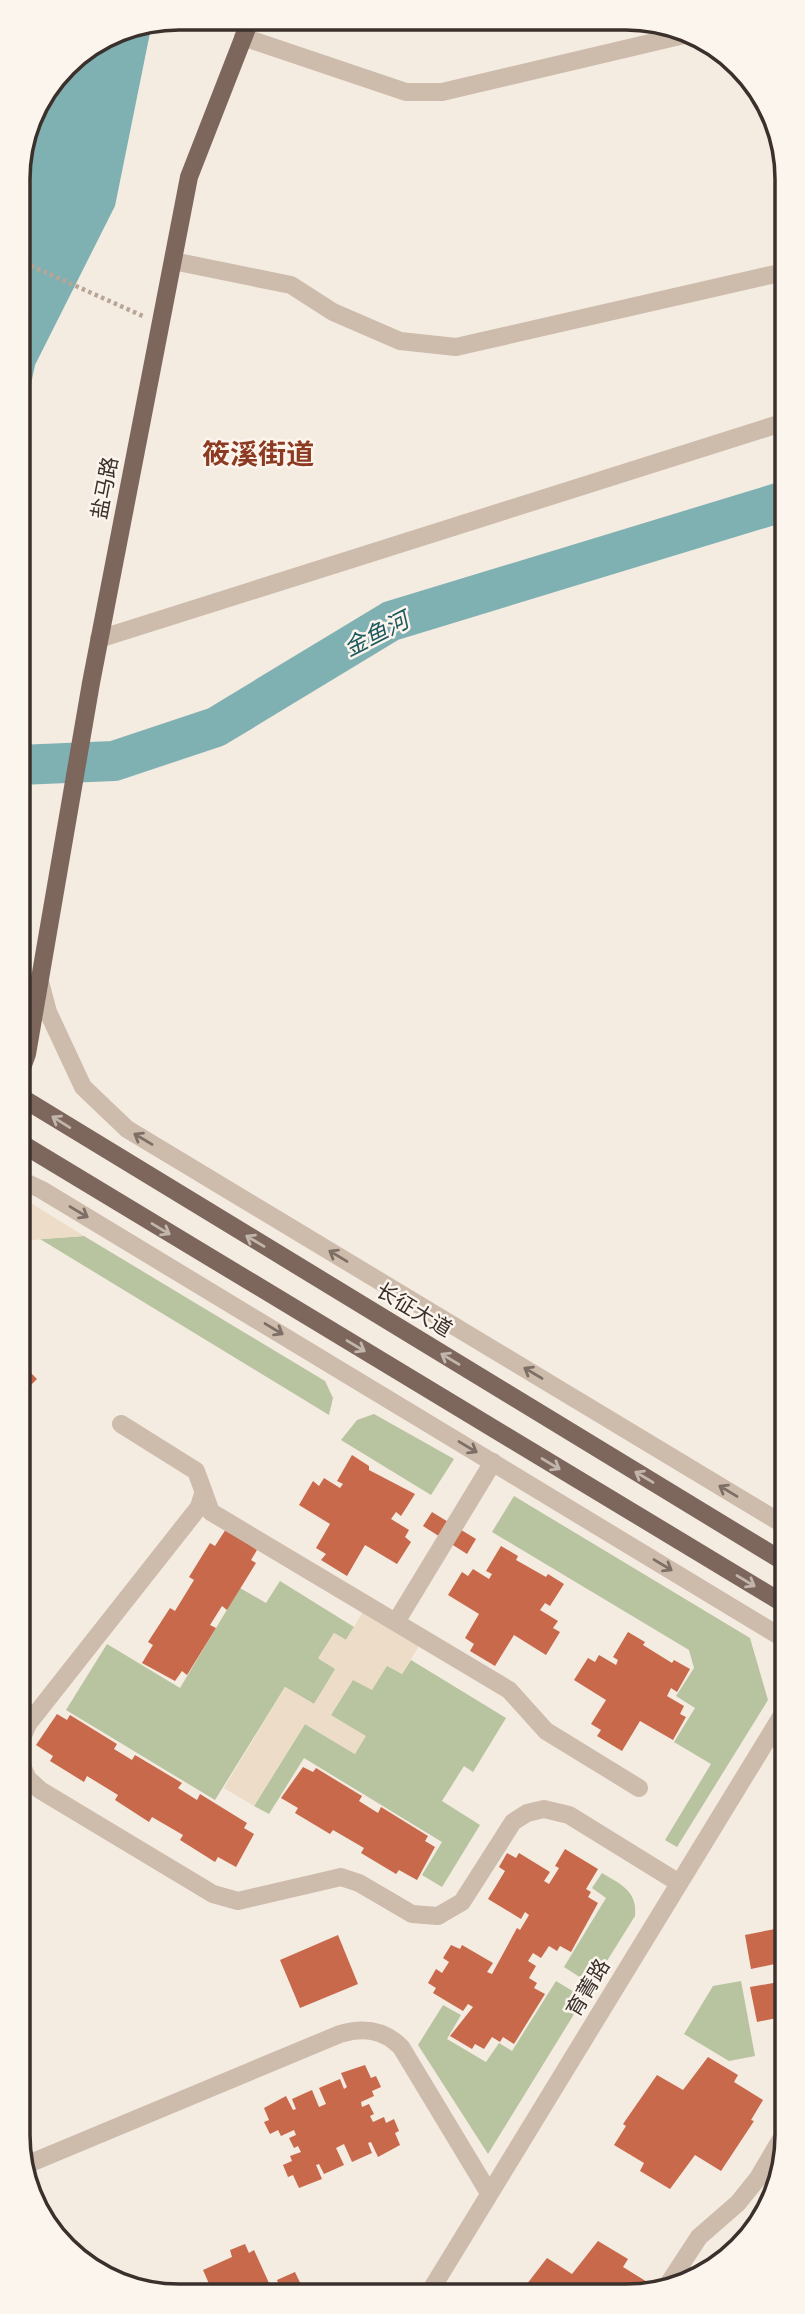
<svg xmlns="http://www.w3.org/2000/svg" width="805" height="2314" viewBox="0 0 805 2314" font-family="'Fira Sans Condensed','Noto Sans SC',sans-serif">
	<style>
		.green { fill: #b8c4a0 }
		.plaza { fill: #ecdcc8 }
		.water { fill: #7fb0b2 }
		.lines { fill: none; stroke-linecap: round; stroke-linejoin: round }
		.river { stroke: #7fb0b2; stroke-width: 40 }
		.building { fill: #c8694b }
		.path { stroke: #b9a596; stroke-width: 4.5; stroke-dasharray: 3.5 3.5; stroke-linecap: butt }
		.minor { stroke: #cdbbac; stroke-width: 18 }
		.major { stroke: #7d675c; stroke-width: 18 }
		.oneway { stroke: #c2b5ac }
		.oneway2 { stroke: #7d6f65 }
		.labels { text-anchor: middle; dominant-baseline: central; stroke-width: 5; stroke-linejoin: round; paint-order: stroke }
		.street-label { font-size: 21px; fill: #3b302b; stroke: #fbf5ee }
		.water-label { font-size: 23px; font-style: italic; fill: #1f5a5e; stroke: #fbf5ee }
		.district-label { font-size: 28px; font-weight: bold; fill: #8c3b22; stroke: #fbf5ee }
		.rim { fill: none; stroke: #3b302b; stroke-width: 3.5 }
	</style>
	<rect width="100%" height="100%" fill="#f4ebe1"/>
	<g class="green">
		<polygon points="84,1236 325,1381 333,1398 329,1415 40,1239"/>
		<polygon points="374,1414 454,1459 431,1495 341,1440 357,1420"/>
		<polygon points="514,1496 750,1638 768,1700 677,1847 665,1840 711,1764 674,1742 695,1708 676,1696 694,1668 689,1650 492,1532"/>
		<polygon points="280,1581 354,1627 346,1640 334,1633 319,1659 336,1669 314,1704 285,1687 215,1800 66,1710 107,1644 180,1688 240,1588 266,1603"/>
		<polygon points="411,1660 506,1718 473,1772 464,1766 442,1801 480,1825 442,1887 422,1875 442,1842 304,1758 269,1814 254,1806 305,1724 355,1754 331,1715 353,1679 387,1665 402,1674"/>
		<path d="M 602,1873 C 620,1884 638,1891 635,1916 L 592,1985 L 564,1967 L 606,1898 L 592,1888 Z"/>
		<polygon points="556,1981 584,1998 488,2154 418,2045 443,2005 461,2015 447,2039 486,2062 499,2043 512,2051"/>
		<polygon points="741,1981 755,2056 729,2061 684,2034 713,1986"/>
	</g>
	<g class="plaza">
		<polygon points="21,1197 84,1236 19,1241"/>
		<polygon points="364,1610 420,1644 402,1674 387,1666 372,1690 353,1680 331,1715 366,1736 355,1754 305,1724 254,1806 224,1788 285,1687 314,1704 335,1669 318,1658 334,1633 346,1640"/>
	</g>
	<polygon class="water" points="152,23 115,206 35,365 18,447 18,168 34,107 72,58 117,30"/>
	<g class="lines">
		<polyline class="river" points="19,765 114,761 216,727 391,621 785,501"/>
	</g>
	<g class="building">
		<polygon points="20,1362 37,1379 20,1396"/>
		<polygon points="352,1455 369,1466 369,1470 415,1494 401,1516 396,1512 391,1519 409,1530 405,1537 411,1542 397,1564 365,1545 347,1576 321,1560 326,1554 316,1548 330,1524 299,1505 313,1481 319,1486 324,1478 340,1488 343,1484 337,1481"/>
		<polygon points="432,1512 476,1539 467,1554 423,1526"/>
		<polygon points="226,1529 257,1550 251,1560 256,1563 227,1610 222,1606 210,1625 216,1628 187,1675 182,1671 175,1681 142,1663 153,1645 148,1642 170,1608 175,1611 194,1580 189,1577 210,1543 215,1546"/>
		<polygon points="501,1546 518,1556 516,1560 546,1577 548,1574 564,1584 550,1606 545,1603 540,1610 558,1621 553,1628 560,1632 546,1655 514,1635 495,1666 470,1651 474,1644 465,1638 479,1614 448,1595 462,1572 468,1576 473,1569 489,1579 492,1574 486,1571"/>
		<polygon points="628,1632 645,1642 643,1645 672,1663 674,1660 690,1669 677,1692 671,1688 667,1696 684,1706 680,1714 686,1717 673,1740 640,1721 622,1751 597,1736 601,1730 591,1724 606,1700 574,1680 588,1658 595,1662 599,1655 616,1665 618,1660 613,1657"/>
		<polygon points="57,1714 67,1720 70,1715 117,1744 114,1749 132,1760 135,1755 182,1783 178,1788 197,1800 200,1794 247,1823 244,1828 254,1834 236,1867 218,1857 215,1862 180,1840 183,1835 152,1817 149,1822 115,1800 118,1795 87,1776 84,1782 50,1761 53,1756 36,1745"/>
		<polygon points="303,1767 313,1772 316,1768 362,1796 359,1801 378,1813 381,1807 428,1836 425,1841 435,1847 417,1880 399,1870 396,1874 361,1853 364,1848 333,1830 330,1834 295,1813 298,1808 281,1798"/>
		<polygon points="565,1849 598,1869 586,1889 591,1892 588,1897 598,1903 571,1952 560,1946 557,1951 549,1946 541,1958 533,1953 528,1961 536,1966 529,1978 537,1983 534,1988 545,1994 514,2044 503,2037 500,2042 492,2037 484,2049 475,2044 472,2049 450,2036 473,2007 468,2004 463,2011 433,1993 436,1988 428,1983 436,1969 442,1973 449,1962 443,1958 451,1945 460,1949 462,1945 493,1963 487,1972 492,1974 517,1928 520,1930 529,1915 525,1912 521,1919 488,1899 505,1871 499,1867 507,1853 516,1858 519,1853 550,1872 544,1881 549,1884 559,1868 555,1866"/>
		<polygon points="787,1921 787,2016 757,2022 750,1987 779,1982 775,1964 751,1969 745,1935 775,1929 774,1923"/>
		<polygon points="338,1935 358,1984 300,2008 280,1960"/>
		<polygon points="708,2057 738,2075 734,2082 763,2100 751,2120 754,2121 721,2171 695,2155 670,2189 640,2171 644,2163 614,2145 626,2126 623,2124 657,2075 683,2090"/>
		<polygon points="365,2065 371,2078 376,2076 381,2087 372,2091 374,2096 361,2102 362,2107 369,2104 374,2114 370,2116 373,2122 384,2117 386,2123 394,2119 399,2131 395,2133 400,2145 378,2157 371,2142 368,2143 372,2153 352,2162 344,2144 336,2148 344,2165 324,2174 319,2164 316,2165 322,2179 299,2188 293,2175 288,2177 283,2165 292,2161 290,2156 301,2152 298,2146 294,2148 289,2138 296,2135 294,2130 281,2136 278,2130 270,2134 264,2122 269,2120 264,2108 286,2096 293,2110 296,2109 292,2099 312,2090 319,2107 326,2104 319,2088 340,2079 344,2089 347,2087 341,2073"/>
		<polygon points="598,2241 628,2259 623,2267 652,2285 647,2293 520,2293 547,2258 572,2274"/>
		<polygon points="245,2244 249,2253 254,2250 269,2283 260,2287 262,2292 279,2285 277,2280 295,2272 305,2293 213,2293 203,2270 232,2257 230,2250"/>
	</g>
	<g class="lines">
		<polyline class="path" points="18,260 145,317"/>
		<g class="minor">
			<polyline points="243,37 406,92 442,92 684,35"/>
			<polyline points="781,141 784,161"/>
			<polyline points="173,261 291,285 333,312 400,341 456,347 784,272"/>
			<polyline points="99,639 785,422"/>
			<polyline points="39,978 48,1012 83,1087 127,1129 786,1526"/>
			<polyline points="19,1179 42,1190 786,1640"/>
			<polyline points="121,1424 196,1471 211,1512 509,1690 546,1731 639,1788"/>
			<polyline points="396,1622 493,1462"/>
			<polyline points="20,1742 28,1724 199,1507 203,1494"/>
			<polyline points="20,1762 28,1779 40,1790 213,1894 238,1901 341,1877 359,1883 412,1914 438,1916 462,1902 513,1822 527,1813 544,1809 569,1815 679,1883"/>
			<path d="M 21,2167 L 340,2034 C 363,2027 383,2029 401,2047 L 489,2193"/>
			<polyline points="665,2289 699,2237 738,2203 758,2178 787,2129"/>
			<polyline points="429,2293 787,1707"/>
		</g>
		<g class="major">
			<polyline points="19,1076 27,1054 91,683 189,177 251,18"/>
			<polyline points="19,1096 786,1563"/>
			<polyline points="19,1142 786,1605"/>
		</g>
	</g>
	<defs><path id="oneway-shaft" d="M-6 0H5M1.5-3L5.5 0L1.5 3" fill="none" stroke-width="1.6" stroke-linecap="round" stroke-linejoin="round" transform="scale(1.75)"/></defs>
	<g class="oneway">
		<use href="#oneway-shaft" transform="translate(61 1122) rotate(-148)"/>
		<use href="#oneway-shaft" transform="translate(161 1229) rotate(31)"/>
		<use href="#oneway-shaft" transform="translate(255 1241) rotate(-149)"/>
		<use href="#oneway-shaft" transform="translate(356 1346) rotate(31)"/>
		<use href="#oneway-shaft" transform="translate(450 1359) rotate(-149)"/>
		<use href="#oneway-shaft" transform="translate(551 1464) rotate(31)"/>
		<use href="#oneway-shaft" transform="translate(644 1477) rotate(-149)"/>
		<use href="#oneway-shaft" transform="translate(746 1581) rotate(31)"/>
	</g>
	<g class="oneway2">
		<use href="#oneway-shaft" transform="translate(143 1139) rotate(-149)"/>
		<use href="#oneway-shaft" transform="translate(79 1212) rotate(31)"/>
		<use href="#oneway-shaft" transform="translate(338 1256) rotate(-149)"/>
		<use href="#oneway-shaft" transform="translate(274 1329) rotate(31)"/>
		<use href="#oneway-shaft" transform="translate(533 1373) rotate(-149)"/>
		<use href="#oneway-shaft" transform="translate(468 1447) rotate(31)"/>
		<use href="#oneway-shaft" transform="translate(728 1491) rotate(-149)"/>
		<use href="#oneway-shaft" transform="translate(663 1565) rotate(31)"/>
	</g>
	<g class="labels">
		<g class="street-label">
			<text transform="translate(105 488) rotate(-79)">盐马路</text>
			<text transform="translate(414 1310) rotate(31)">长征大道</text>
			<text transform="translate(588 1988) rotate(-59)">育菁路</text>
		</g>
		<g class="water-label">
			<text transform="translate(376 634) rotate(-27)">金鱼河</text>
		</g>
		<g class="district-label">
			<text x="258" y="454">筱溪街道</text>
		</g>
	</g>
	<path d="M0 0H805V2314H0ZM179 30H626A149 149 0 0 1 775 179V2135A149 149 0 0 1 626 2284H179A149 149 0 0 1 30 2135V179A149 149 0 0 1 179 30Z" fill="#fbf5ee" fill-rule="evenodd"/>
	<path class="rim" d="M179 30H626A149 149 0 0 1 775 179V2135A149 149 0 0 1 626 2284H179A149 149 0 0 1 30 2135V179A149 149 0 0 1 179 30Z"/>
</svg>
